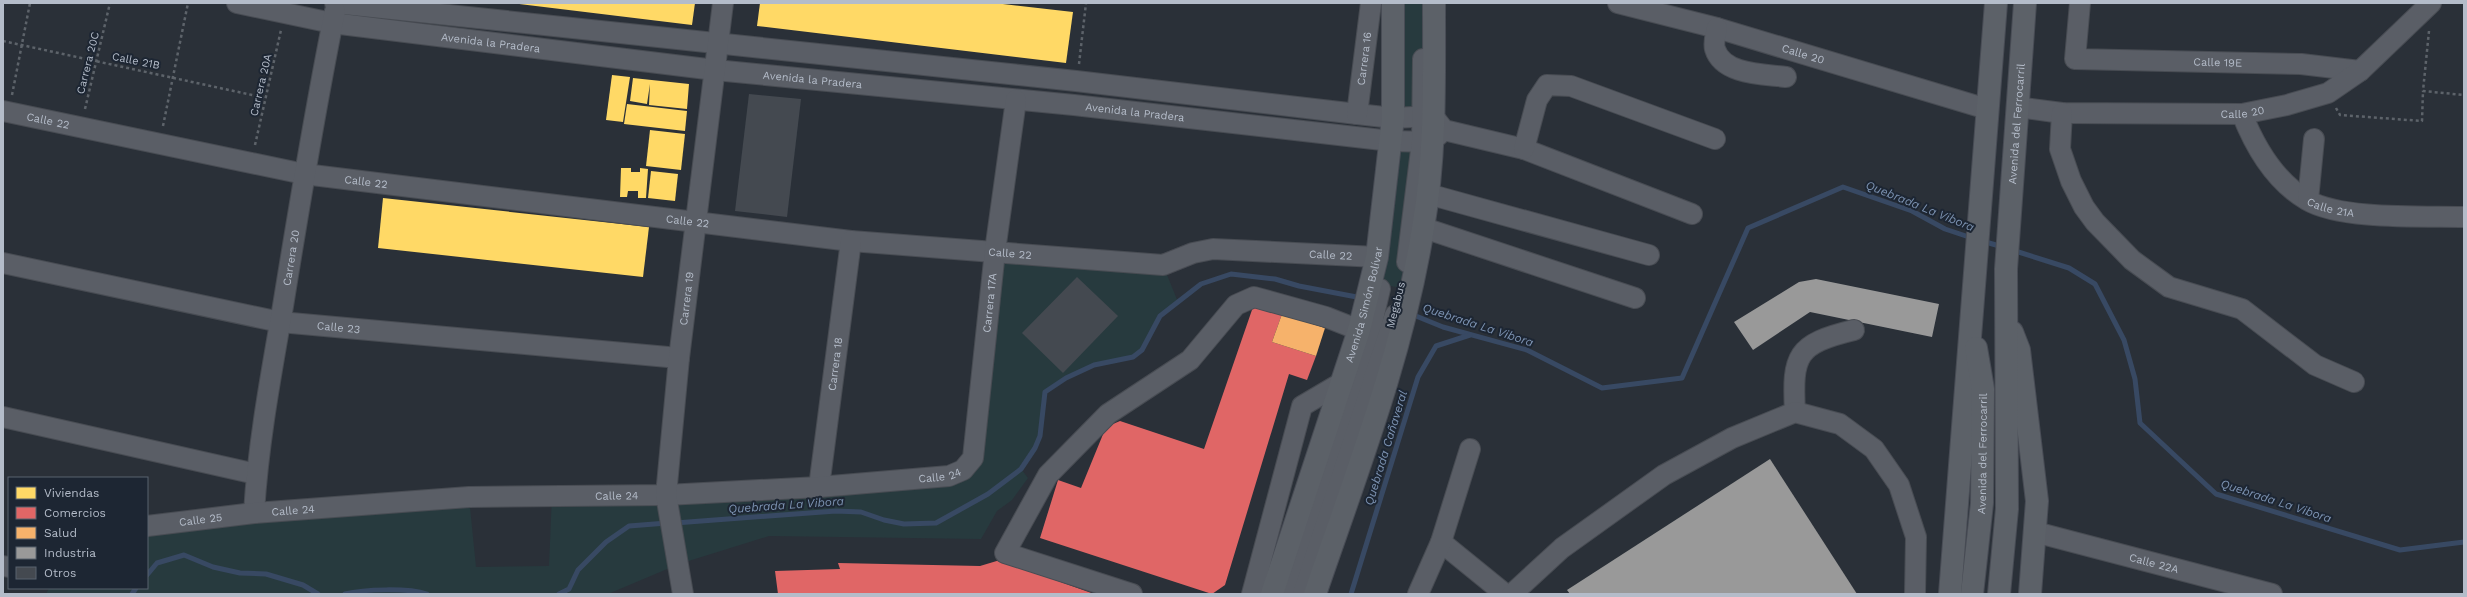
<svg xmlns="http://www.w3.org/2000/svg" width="2467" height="597" viewBox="0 0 2467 597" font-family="'Work Sans',sans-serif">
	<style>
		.green { fill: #273a3e }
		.homes { fill: #ffd966 }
		.shops { fill: #e06666 }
		.health { fill: #f6b26b }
		.industry { fill: #999 }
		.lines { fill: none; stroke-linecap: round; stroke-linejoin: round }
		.stream { stroke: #384963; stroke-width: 5 }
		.building { fill: #444950 }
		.minor-casing { stroke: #484c53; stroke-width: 22 }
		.major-casing { stroke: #484c55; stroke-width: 24 }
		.path { stroke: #5d636a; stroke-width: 2.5; stroke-dasharray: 3 3; stroke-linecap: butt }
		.minor { stroke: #5a5e66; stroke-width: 20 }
		.major { stroke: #5c6168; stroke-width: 22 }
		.labels { text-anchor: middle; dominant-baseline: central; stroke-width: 4; stroke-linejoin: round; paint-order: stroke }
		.street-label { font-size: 11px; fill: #b4bcc9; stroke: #1d2633 }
		.water-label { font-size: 12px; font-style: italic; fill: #7c92b1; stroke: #1d2633 }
	</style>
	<rect width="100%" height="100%" fill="#2a3038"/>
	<g class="green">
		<polygon points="1403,3 1424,3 1423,117 1402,118"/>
		<polygon points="1400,141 1422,142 1401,288 1381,284"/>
		<polygon points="995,251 1163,265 1178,302 1160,316 1142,350 1133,357 1094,365 1066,378 1045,392 1040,436 1035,448 1021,469 1028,478 1012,500 997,511 981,539 769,536 679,564 608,594 46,594 49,588 147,588 147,526 469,497 476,567 549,566 552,495 963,470"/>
	</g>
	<g class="homes">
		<polygon points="511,3 695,3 692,25"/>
		<polygon points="760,3 994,3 1073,12 1066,63 757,26"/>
		<polygon points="612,75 630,77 623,122 606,120"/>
		<polygon points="633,78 689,84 687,109 649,105 650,84 647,104 630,101"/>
		<polygon points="627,104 687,111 685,131 624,124"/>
		<polygon points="650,130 685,134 681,170 646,166"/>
		<polygon points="621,168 631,168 631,172 640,172 640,168 648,169 646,198 638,198 638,191 628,191 627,197 620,197"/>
		<polygon points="651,171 678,174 675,201 648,198"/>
		<polygon points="383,198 649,227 643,277 378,248"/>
	</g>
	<g class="shops">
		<polygon points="1253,307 1282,314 1272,342 1316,356 1307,380 1289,374 1225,585 1212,594 1040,538 1058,480 1081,488 1106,427 1120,421 1204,449"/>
		<polygon points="1000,560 1094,594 778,594 775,571 840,569 838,563 980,566"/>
	</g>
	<polygon class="health" points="1282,314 1325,328 1316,356 1272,342"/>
	<g class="industry">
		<polygon points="1816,279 1939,304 1932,337 1810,312 1753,350 1734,322 1799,282"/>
		<polygon points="1770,459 1857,594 1570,594 1567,590"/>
	</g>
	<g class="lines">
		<g class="stream">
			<polyline points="1982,241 2003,247"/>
			<polyline points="2012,250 2069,268 2095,284 2124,340 2135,379 2140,423 2216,494 2400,550 2464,542"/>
			<polyline points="1411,314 1443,327 1527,350 1602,388 1682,378 1748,228 1843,187 1912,211 1945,229 1972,238"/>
			<polyline points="675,523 836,511 861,512 884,520 904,524 936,523 988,494 1021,469 1035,448 1040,436 1045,392 1066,378 1094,365 1133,357 1142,350 1160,316 1201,284 1231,274 1275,279 1299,286 1362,298"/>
			<polyline points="147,575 157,563 184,555 213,567 240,573 266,574 303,585 318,594"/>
			<polyline points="132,594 136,588"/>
			<path d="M 345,594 C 364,589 409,588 427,594"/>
			<polyline points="559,594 569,589 578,570 606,542 629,526 667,523"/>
			<polyline points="1351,594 1418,377 1436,346 1470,335"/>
		</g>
	</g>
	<g class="building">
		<polygon points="749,94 801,99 787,217 735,211"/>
		<polygon points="1077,277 1118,316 1063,373 1022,333"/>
	</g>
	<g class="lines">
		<defs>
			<g id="minor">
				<path id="s1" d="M 237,3 L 332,23 L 715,70 L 1074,105 L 1391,141 L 1431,142 L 1443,131"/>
				<polyline points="335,3 1076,81 1357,114 1393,118 1433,116 1444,130 1524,149 1692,214"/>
				<path id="s2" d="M 1618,3 L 1717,28 L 1987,109"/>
				<path id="s3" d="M 2080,3 L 2075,59 L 2301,64 L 2360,71"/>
				<path d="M 1717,28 C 1716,34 1713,43 1715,49 C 1723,75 1764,74 1786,77"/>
				<path id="s4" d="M 2017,107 L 2062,113 L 2242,114 L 2287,105 L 2328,93 L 2360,71 L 2431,3"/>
				<path id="s5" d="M 3,111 L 304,174 L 851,241 L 1163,265 L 1193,253 L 1213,249 L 1377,257"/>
				<polyline points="2062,113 2060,149 2071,181 2084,207 2095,222 2132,260 2169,287 2242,309 2315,365 2354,382"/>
				<path id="s6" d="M 1357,114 L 1371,3"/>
				<path id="s7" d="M 2242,114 C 2255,147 2276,182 2307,200 C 2341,220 2423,216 2464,217"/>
				<polyline points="1524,149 1537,100 1547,85 1571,86 1715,139"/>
				<polyline points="1428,194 1649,255"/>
				<polyline points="2308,200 2314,139"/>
				<polyline points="1424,228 1635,298"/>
				<polyline points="1407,262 1422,142 1423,59"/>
				<path id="s8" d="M 3,263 L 280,322 L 679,358"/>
				<path d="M 1795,412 C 1792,355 1796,344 1854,330"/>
				<polyline points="3,417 256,474"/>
				<path id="s9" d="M 819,487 L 851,241"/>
				<path id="s10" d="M 254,513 C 258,444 271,375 283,306 C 299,207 315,109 335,11"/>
				<path id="s11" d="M 147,526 L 254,513 L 469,497 L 666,495 L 819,487 L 949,476 L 963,470 L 973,458 L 995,251 L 1016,100"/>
				<path id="s12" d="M 2035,532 L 2272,594"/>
				<polyline points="1441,542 1505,594"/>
				<polyline points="3,566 9,567"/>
				<path id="s13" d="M 683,594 L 666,495 L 679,358 L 723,3"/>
				<polyline points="1132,594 1005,553 1048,475 1108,414 1190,360 1236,305 1254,297 1326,317 1359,330"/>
				<polyline points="1252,594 1302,406 1341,383"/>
				<polyline points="1284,594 1323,480 1373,319 1380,289"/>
				<polyline points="1303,594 1395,315"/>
				<polyline points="1418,594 1441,542 1470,449"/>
				<polyline points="1512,594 1562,548 1664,475 1732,438 1795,412 1840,424 1874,449 1899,485 1916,537 1915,594"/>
			</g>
			<g id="major">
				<polyline points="2012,332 2019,350 2037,501 2030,594"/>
				<path id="s14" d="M 1272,594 L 1359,330 L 1377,257 L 1393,118 L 1393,3"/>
				<path d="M 1315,594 C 1356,474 1403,354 1423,228 C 1436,154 1434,78 1434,3"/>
				<polyline points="1950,594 1996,3"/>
				<path id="s15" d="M 1972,594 L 1982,503 L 1983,389 L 1976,348"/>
				<path id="s16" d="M 1999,594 L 2007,509 L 2006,269 L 2025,3"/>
			</g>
		</defs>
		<use href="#minor" class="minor-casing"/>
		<use href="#major" class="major-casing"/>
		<g class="path">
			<polyline points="2429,31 2423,91 2464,95"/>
			<polyline points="3,41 266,98"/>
			<polyline points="1079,64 1086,3"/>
			<polyline points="12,95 30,3"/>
			<polyline points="2336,108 2340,115 2422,121 2423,91"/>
			<polyline points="85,109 110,3"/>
			<polyline points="163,126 188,3"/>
			<polyline points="255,145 281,30"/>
		</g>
		<use href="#minor" class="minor"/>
		<use href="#major" class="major"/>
	</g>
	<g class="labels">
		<g class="street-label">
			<text stroke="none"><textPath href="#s1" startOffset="257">Avenida la Pradera</textPath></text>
			<text stroke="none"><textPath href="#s2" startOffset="192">Calle 20</textPath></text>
			<text stroke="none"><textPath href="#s6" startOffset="56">Carrera 16</textPath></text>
			<text transform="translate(136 61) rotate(11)">Calle 21B</text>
			<text stroke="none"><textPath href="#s3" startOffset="199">Calle 19E</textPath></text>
			<text transform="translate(88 63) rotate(-76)">Carrera 20C</text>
			<text stroke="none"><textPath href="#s1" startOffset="581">Avenida la Pradera</textPath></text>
			<text transform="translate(261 85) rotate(-77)">Carrera 20A</text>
			<text stroke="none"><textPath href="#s4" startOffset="226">Calle 20</textPath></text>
			<text stroke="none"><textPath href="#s1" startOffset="905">Avenida la Pradera</textPath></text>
			<text stroke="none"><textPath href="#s5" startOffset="46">Calle 22</textPath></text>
			<text stroke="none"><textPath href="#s16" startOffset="471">Avenida del Ferrocarril</textPath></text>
			<text stroke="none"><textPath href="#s5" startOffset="370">Calle 22</textPath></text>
			<text stroke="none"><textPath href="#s7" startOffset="135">Calle 21A</textPath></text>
			<text stroke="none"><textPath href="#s5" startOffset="694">Calle 22</textPath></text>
			<text stroke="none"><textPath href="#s5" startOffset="1018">Calle 22</textPath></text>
			<text stroke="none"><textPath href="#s5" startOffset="1342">Calle 22</textPath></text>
			<text stroke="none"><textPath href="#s10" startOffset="258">Carrera 20</textPath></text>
			<text stroke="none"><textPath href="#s13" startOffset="298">Carrera 19</textPath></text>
			<text stroke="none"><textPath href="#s11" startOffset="991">Carrera 17A</textPath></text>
			<text stroke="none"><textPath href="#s14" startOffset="304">Avenida Simón Bolívar</textPath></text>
			<text transform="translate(1396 305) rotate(-76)">Megabus</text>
			<text stroke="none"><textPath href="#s8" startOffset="342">Calle 23</textPath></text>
			<text stroke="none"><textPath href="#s9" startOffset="124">Carrera 18</textPath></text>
			<text stroke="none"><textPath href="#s15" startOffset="141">Avenida del Ferrocarril</textPath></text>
			<text stroke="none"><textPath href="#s11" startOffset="795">Calle 24</textPath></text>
			<text stroke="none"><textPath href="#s11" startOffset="471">Calle 24</textPath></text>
			<text stroke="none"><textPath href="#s11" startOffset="147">Calle 24</textPath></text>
			<text stroke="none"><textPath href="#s11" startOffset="54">Calle 25</textPath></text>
			<text stroke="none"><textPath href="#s12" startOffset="123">Calle 22A</textPath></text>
		</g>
		<g class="water-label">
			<text transform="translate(1920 206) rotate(22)">Quebrada La Vibora</text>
			<text transform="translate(1478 325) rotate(18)">Quebrada La Vibora</text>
			<text transform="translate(1386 448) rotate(-73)">Quebrada Cañaveral</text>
			<text transform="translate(2276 501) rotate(18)">Quebrada La Vibora</text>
			<text transform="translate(786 505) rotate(-4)">Quebrada La Vibora</text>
		</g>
	</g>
	<rect width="2467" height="597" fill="none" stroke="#b4bcc9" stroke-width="8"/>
	<rect x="8" y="477" width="140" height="112" fill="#1d2633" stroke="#59626f"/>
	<rect x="16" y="487" width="20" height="12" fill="#ffd966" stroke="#59626f"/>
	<text x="44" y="497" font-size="12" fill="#b4bcc9">Viviendas</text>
	<rect x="16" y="507" width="20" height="12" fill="#e06666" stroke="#59626f"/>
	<text x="44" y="517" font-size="12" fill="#b4bcc9">Comercios</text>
	<rect x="16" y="527" width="20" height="12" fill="#f6b26b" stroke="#59626f"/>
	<text x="44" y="537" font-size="12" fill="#b4bcc9">Salud</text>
	<rect x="16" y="547" width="20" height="12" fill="#999999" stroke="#59626f"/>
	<text x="44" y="557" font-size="12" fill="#b4bcc9">Industria</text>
	<rect x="16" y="567" width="20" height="12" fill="#444950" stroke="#59626f"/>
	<text x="44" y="577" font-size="12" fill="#b4bcc9">Otros</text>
</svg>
